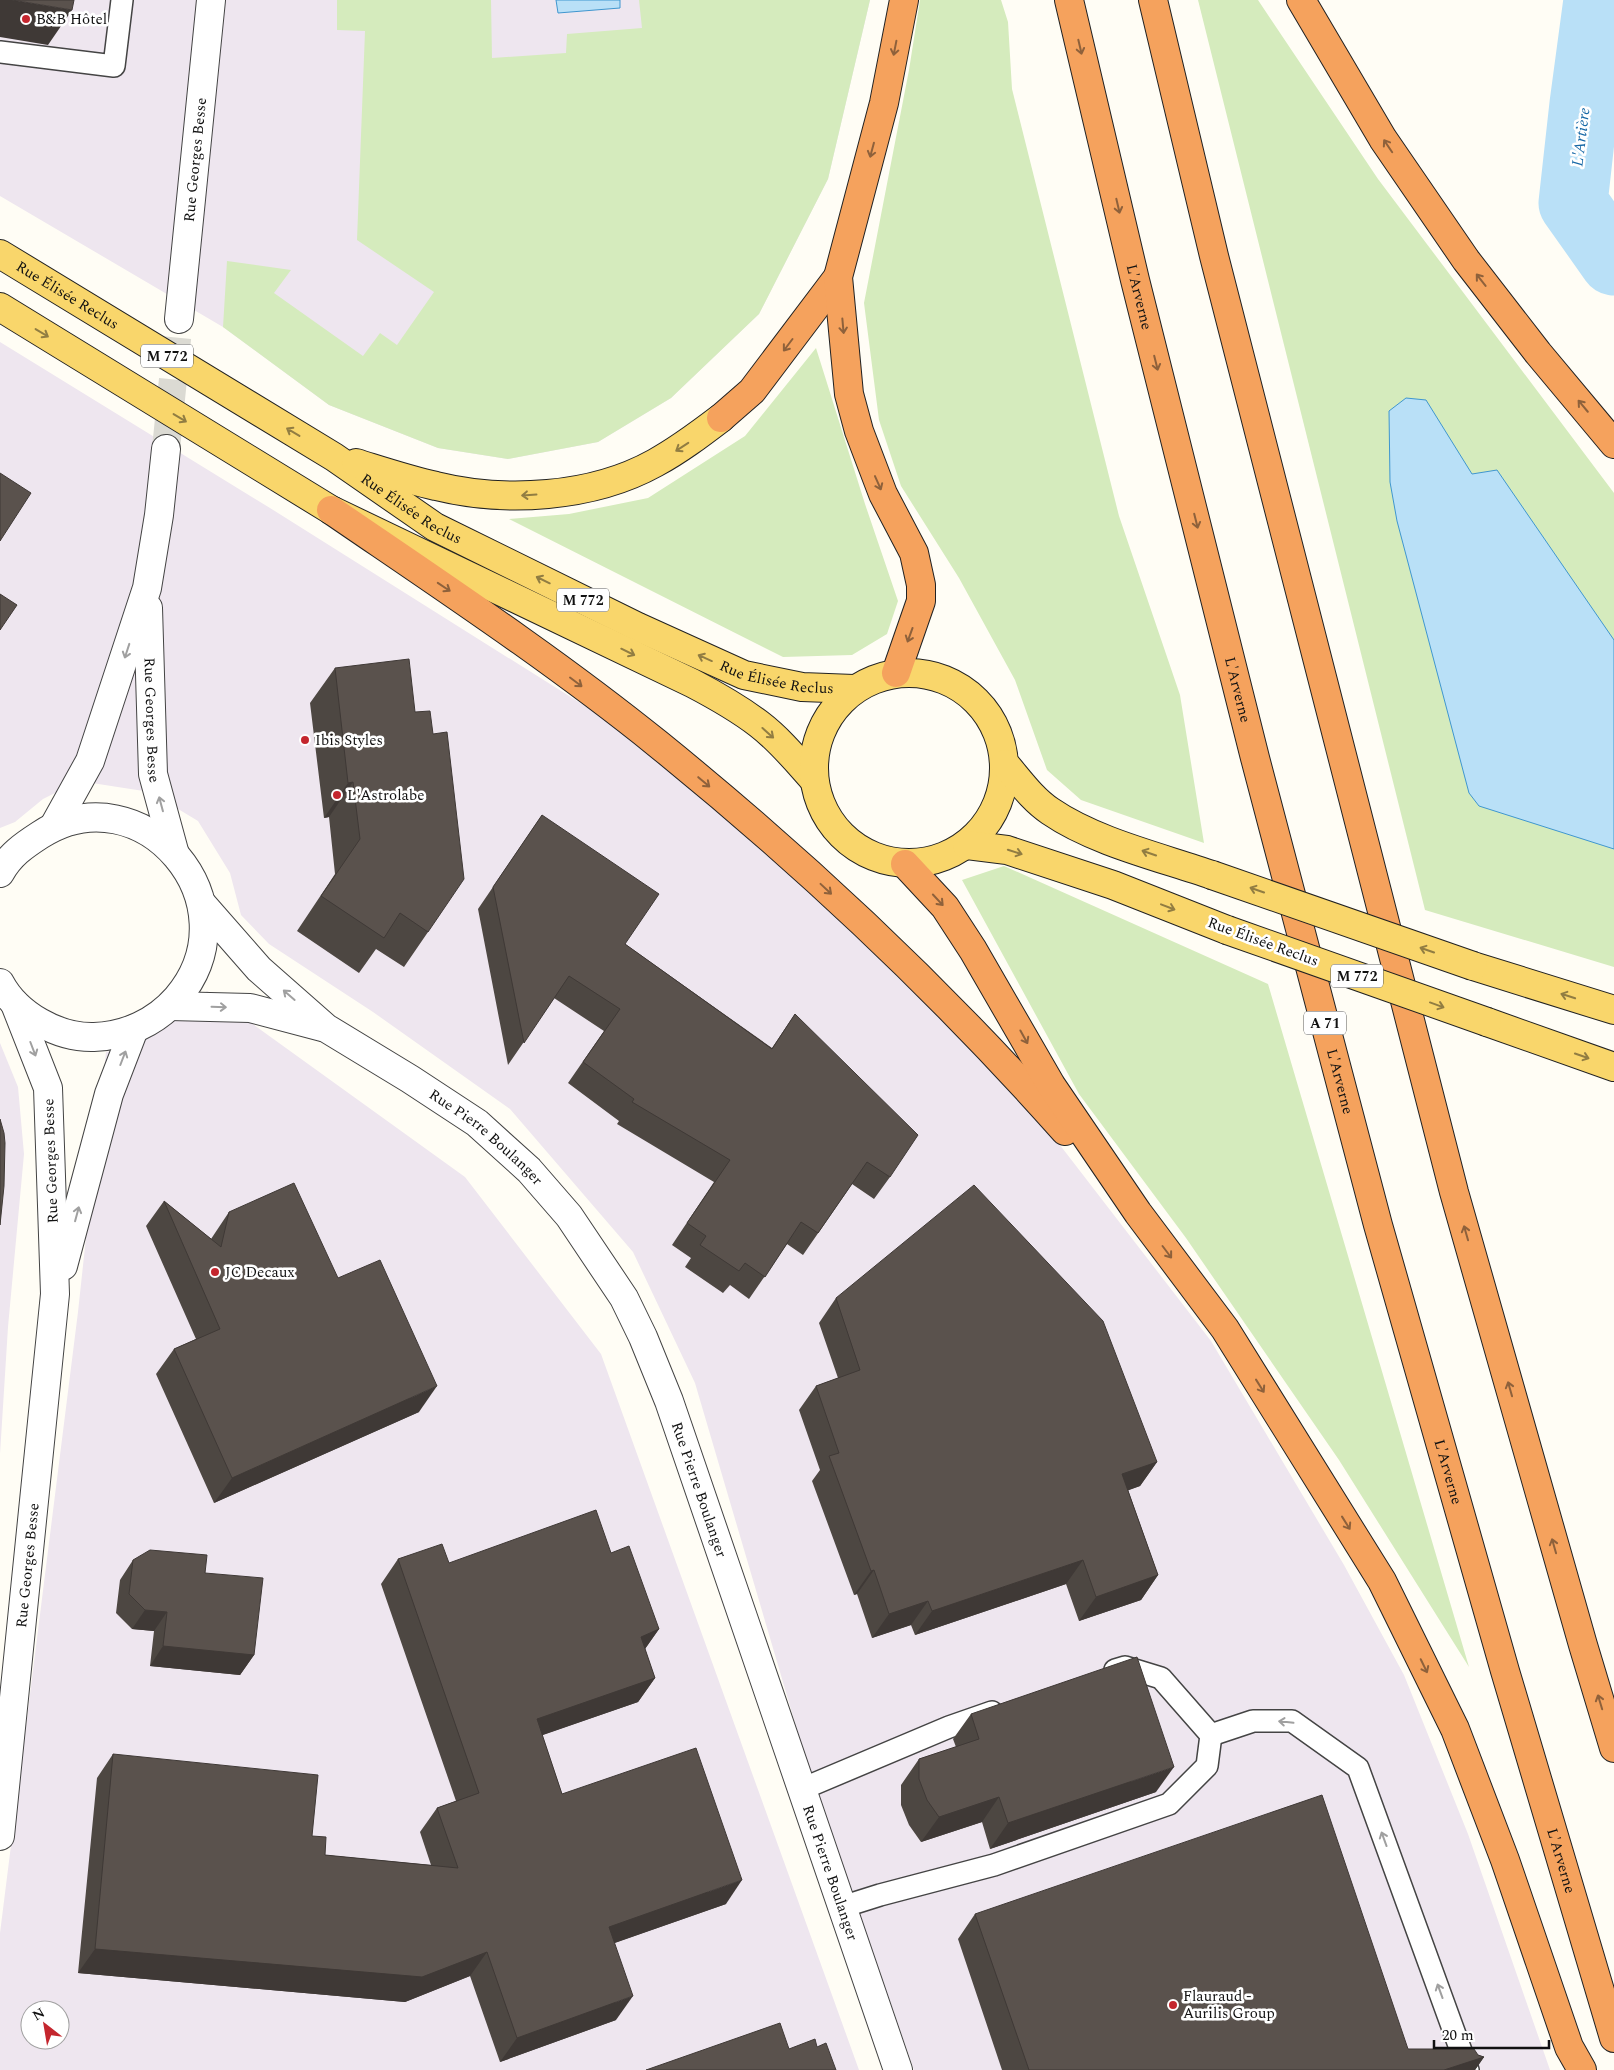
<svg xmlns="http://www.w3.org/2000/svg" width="1614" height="2070" viewBox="0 0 1614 2070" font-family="Spectral,serif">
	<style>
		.industrial { fill: #eee6ef; fill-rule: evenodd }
		.green { fill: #d5ebbd }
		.water { fill: #b9e0f7; stroke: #3f96cf }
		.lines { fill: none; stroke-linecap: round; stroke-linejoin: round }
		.river { stroke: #b9e0f7; stroke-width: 69 }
		.street-tunnel { stroke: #dbdad3; stroke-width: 28; stroke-dasharray: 28 14; stroke-linecap: butt }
		.lane-casing { stroke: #444; stroke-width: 24 }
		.street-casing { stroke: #444; stroke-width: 30 }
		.primary-casing { stroke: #222; stroke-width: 30 }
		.highway-casing { stroke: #222; stroke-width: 30 }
		.lane { stroke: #fff; stroke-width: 21 }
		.street { stroke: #fff; stroke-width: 28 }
		.primary { stroke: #f9d66b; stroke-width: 28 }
		.highway { stroke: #f5a25d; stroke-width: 28 }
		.primary-bridge-casing { stroke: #222; stroke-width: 30; stroke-linecap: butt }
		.primary-bridge { stroke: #f9d66b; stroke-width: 28 }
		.wall { fill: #4d4742 }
		.shaded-wall { fill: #3f3936 }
		.building { fill: #5a524d; stroke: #3f3936 }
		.oneway { stroke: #8e613b }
		.oneway2 { stroke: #917d42 }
		.oneway3 { stroke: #a0a0a0 }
		.poi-dot { fill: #c4262e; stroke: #fff; stroke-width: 2 }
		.labels { text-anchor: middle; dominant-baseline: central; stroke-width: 5; stroke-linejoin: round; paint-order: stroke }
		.shield { fill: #fff; stroke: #585858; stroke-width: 1 }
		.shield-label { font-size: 14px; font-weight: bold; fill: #111 }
		.poi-label { font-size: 15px; fill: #111; stroke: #fff; text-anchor: start }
		.street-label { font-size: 15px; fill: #111; stroke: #fff }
		.water-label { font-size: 16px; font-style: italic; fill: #1768a6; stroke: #fff }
	</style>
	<rect width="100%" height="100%" fill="#fffdf5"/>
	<g class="industrial">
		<polygon points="0,0 870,0 828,179 759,314 671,398 598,442 508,459 438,448 329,405 223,327 0,196"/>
		<polygon points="0,342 270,508 647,745 882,950 1053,1136 1211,1341 1344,1565 1404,1675 1468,1834 1550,2070 914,2070 805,1757 695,1383 633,1252 510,1109 373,1012 269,944 241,915 230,873 198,821 150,792 79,781 43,799 15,822 0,828"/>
		<path d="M 207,991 L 465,1177 L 601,1354 L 859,2070 L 0,2070 L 0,1933 L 78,1312 L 106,1052 L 138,1045 L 186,1011 ZM 30,2010 L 60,2010 L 60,2040 L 30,2040 Z"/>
		<polygon points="0,1043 18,1087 24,1154 8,1327 0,1454"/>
	</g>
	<g class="green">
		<polygon points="337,0 491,0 492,58 566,53 567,34 642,28 639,0 870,0 828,179 759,314 671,398 598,442 508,459 438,448 329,405 223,327 227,261 291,270 274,293 363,356 380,333 397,345 434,292 357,240 365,31 337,30"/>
		<polygon points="920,0 1001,0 1008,22 1012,89 1119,516 1180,695 1204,843 1081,800 1047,770 1015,680 959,578 901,486 879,420 864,303 909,70"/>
		<polygon points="1198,0 1258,0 1378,179 1614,493 1614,967 1425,910"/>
		<polygon points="816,348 865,504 898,601 887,634 852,655 783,657 509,519 569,514 648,498 745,436"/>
		<polygon points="1004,866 1268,984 1469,1667 1339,1460 1186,1238 1079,1094 962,880"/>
	</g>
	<g class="water">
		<polygon points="556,0 620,0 620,8 558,13"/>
		<polygon points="1406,398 1426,400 1472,474 1497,470 1614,640 1614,849 1479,806 1469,793 1397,521 1390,482 1389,411"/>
	</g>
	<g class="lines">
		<polyline class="river" points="1598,0 1584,104 1573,203 1614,261"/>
		<polyline class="street-tunnel" points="166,449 179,319"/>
		<defs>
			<g id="lane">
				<polyline points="0,52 114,66 122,0"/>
				<polyline points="1211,1735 1253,1721 1292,1721 1358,1768 1468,2070"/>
				<polyline points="802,1789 949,1727 992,1712"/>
				<polyline points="842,1907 880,1895 994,1865 1169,1804 1207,1766 1211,1735 1161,1678 1125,1667 1115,1670"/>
			</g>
			<g id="street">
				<path id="s1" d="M 179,319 L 211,0"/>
				<path id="s2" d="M 148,608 L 153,774 L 174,851"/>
				<polyline points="54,826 90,761 147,588 159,515 166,449"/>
				<path d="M 0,873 C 10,855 23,846 40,835 C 142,769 257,904 177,998 C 156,1022 126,1036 94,1037 C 58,1038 17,1015 0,983"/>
				<path id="s3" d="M 202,904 L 259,969 L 326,1028 L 410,1079 L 477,1123 L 529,1170 L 569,1216 L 624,1298 L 643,1337 L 669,1401 L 898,2070"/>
				<polyline points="170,1006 250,1008 322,1027"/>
				<polyline points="63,1266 109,1094 134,1029"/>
				<path id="s4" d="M 0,1836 L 55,1294 L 48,1088 L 15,1004"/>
			</g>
			<g id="primary">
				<path id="s5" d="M 0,254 L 334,457 L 435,527 L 638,627 L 744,675 L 802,687 L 854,689"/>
				<path d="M 0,307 L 331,510 L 692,683 C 715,695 738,708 759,724 C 780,740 797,761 814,780"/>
				<path d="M 356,463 C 382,471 409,480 436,486 C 505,503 592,498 655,463 C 679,450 700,434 721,418"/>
				<circle cx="909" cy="768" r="95"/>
				<path d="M 1005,764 C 1019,780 1032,799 1050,811 C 1095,842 1160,857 1212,875"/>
				<polyline points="967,845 1007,850 1113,885 1227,930"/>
				<polyline points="1473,966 1614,1010"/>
				<polyline points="1487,1022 1614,1067"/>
			</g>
			<g id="highway">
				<path id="s6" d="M 1069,0 L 1135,280 L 1255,758 L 1378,1225 L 1505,1671 L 1614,2038"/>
				<polyline points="1153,0 1214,256 1454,1192 1583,1645 1614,1748"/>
				<polyline points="1301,0 1383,139 1466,260 1538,353 1614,444"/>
				<polyline points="721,418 752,391 838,277"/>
				<path d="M 331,510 C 442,586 554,660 658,744 C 805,863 939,989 1065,1131"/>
				<polyline points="896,673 921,601 921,585 914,553 883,494 859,431 849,394 838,277 884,103 904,0"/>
				<polyline points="905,864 945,907 973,950 1051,1085 1138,1213 1225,1329 1382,1581 1455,1729 1505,1860 1569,2047 1582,2070"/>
			</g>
		</defs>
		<use href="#lane" class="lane-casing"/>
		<use href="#street" class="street-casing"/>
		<use href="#primary" class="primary-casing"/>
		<use href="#highway" class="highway-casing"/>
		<use href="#lane" class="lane"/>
		<use href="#street" class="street"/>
		<use href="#primary" class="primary"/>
		<use href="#highway" class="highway"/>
		<defs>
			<g id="primary-bridge">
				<polyline points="1212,875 1473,966"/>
				<polyline points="1227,930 1487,1022"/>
			</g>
		</defs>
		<use href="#primary-bridge" class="primary-bridge-casing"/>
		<use href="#primary-bridge" class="primary-bridge"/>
	</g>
	<g class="wall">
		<polygon points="335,668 428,932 404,967 376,949 359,973 297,931 335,874 329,817 324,818 310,703"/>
		<polygon points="542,815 625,944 772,1048 795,1014 890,1177 874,1199 852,1184 803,1255 787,1244 749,1299 730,1285 723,1293 685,1267 691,1258 672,1245 714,1182 617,1124 619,1121 568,1083 604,1031 554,998 508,1065 478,909"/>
		<polygon points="164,1201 211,1239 229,1212 338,1278 419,1412 214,1503 156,1374 174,1349 196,1339 146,1226"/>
		<polygon points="836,1298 1157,1462 1140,1486 1128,1490 1158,1575 1141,1600 1079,1621 1066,1584 915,1635 911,1625 872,1638 857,1594 854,1595 812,1481 820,1470 799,1410 816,1386 838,1378 819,1323"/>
		<polygon points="611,1553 659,1629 645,1649 655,1678 638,1702 542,1735 562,1794 726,1904 614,1943 616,2020 500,2062 470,1976 405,2002 78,1973 97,1778 113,1754 312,1836 325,1855 431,1865 420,1832 437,1808 456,1801 381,1584 398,1559 449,1563"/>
		<polygon points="133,1560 205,1573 254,1655 240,1675 150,1666 154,1631 132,1629 116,1613 120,1580"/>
		<polygon points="971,1714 1156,1792 990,1849 982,1822 921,1842 909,1825 901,1805 901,1785 919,1759 956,1747 953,1739"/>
		<polygon points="975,1914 1408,2049 1478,2055 1484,2057 1475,2070 1002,2070 958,1939"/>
	</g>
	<g class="shaded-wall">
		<polygon points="0,0 12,0 72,10 48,45 0,37"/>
		<polygon points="353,782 329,817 324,818 348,783"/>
		<polygon points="437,1386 419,1412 214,1503 232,1478"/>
		<polygon points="1157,1462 1140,1486 1105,1499 1122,1474"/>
		<polygon points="1083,1560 1066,1584 915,1635 932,1611"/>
		<polygon points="874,1570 857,1594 854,1595 871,1571"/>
		<polygon points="1158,1575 1141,1600 1079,1621 1096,1597"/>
		<polygon points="928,1601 911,1625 872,1638 889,1614"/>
		<polygon points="145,1610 167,1612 154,1631 132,1629"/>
		<polygon points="659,1629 642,1653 641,1637"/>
		<polygon points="163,1646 254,1655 240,1675 150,1666"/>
		<polygon points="655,1678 638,1702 520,1743 537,1719"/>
		<polygon points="1174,1767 1156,1792 990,1849 1008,1823"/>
		<polygon points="999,1797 982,1822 921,1842 939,1817"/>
		<polygon points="742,1880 726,1904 592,1951 609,1927"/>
		<polygon points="95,1949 487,1952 470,1976 405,2002 78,1973"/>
		<polygon points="633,1996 616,2020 500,2062 517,2038"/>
		<polygon points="1484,2057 1475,2070 1444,2070"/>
	</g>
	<g class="building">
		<polygon points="12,0 74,0 72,10"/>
		<polygon points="0,473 31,493 0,541"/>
		<polygon points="0,594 17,605 0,630"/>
		<polygon points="409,659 415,712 430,711 433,734 447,732 464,879 428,932 400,913 384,938 321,896 360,839 353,782 348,783 335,668"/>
		<polygon points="542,815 659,894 625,944 772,1049 795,1014 918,1135 890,1177 867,1162 818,1233 801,1222 765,1277 745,1263 739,1271 700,1245 706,1236 687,1223 730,1160 632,1102 634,1099 583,1062 620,1009 569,976 524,1043 493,887"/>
		<polygon points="0,1119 4,1133 5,1143 4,1186 0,1225"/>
		<polygon points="294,1183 338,1278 380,1260 437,1386 232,1478 174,1349 220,1329 164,1201 221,1247 229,1212"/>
		<polygon points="974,1185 1103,1321 1157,1462 1122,1474 1158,1575 1096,1597 1083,1560 932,1611 928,1601 889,1614 874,1570 871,1571 829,1456 839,1453 816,1386 860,1370 836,1298"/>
		<polygon points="596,1510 611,1553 629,1546 659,1629 641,1637 655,1678 537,1719 562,1794 696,1748 742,1880 609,1927 633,1996 517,2038 487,1952 422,1977 95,1949 113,1754 318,1775 312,1836 326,1837 325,1855 458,1868 437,1808 479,1793 398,1559 442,1544 449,1563"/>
		<polygon points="150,1550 207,1555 205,1573 263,1578 254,1655 163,1646 167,1612 145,1610 129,1594 133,1560"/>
		<polygon points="1137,1657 1174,1767 1008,1823 999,1797 939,1817 927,1800 919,1779 919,1759 979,1739 971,1714"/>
		<polygon points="1322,1795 1408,2049 1474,2049 1478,2055 1484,2057 1444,2070 1029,2070 975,1914"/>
		<polygon points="780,2023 789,2049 815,2039 817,2047 826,2043 836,2070 646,2070"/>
	</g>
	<defs><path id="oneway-shaft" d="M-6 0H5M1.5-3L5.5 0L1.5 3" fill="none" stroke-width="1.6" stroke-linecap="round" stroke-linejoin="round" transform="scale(1.25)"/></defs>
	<g class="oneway">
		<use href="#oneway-shaft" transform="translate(1080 47) rotate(77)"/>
		<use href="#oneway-shaft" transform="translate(895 48) rotate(101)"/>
		<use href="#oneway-shaft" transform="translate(1388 146) rotate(-124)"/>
		<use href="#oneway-shaft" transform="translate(872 150) rotate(105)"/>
		<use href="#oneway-shaft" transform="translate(1118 206) rotate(77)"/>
		<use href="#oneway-shaft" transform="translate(1481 280) rotate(-128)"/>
		<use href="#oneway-shaft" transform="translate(843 326) rotate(85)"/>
		<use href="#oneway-shaft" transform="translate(788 345) rotate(127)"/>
		<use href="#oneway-shaft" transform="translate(1156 363) rotate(76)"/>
		<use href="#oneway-shaft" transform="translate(1583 406) rotate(-130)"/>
		<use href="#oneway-shaft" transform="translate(878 483) rotate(66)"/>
		<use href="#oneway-shaft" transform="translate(1196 521) rotate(76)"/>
		<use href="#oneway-shaft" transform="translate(444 587) rotate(34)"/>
		<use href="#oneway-shaft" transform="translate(910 635) rotate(110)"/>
		<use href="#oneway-shaft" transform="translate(576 682) rotate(37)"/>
		<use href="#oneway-shaft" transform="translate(704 782) rotate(40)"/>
		<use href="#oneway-shaft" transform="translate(826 889) rotate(43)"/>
		<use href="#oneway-shaft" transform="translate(938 900) rotate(47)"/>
		<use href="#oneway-shaft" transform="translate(1024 1037) rotate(61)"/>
		<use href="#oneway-shaft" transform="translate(1466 1233) rotate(-106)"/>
		<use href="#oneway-shaft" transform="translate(1167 1252) rotate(53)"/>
		<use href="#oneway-shaft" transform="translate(1260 1386) rotate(58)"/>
		<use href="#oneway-shaft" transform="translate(1510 1389) rotate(-106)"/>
		<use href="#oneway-shaft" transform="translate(1346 1523) rotate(58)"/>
		<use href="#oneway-shaft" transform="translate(1554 1546) rotate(-106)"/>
		<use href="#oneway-shaft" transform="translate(1424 1666) rotate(64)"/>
		<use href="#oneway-shaft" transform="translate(1600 1702) rotate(-107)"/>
	</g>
	<g class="oneway2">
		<use href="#oneway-shaft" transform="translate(42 333) rotate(31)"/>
		<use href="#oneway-shaft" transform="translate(180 418) rotate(31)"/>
		<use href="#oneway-shaft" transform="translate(293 432) rotate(-149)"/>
		<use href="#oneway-shaft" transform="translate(682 447) rotate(147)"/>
		<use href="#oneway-shaft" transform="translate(529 495) rotate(176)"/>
		<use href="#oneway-shaft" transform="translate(543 580) rotate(-154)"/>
		<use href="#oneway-shaft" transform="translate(628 652) rotate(26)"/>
		<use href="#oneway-shaft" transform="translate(705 658) rotate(-156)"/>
		<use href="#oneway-shaft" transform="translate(768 733) rotate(42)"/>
		<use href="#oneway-shaft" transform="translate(1015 852) rotate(18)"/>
		<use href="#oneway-shaft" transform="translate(1149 853) rotate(-161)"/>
		<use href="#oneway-shaft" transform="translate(1257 890) rotate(-161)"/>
		<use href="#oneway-shaft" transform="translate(1168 907) rotate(21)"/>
		<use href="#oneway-shaft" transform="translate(1427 950) rotate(-161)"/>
		<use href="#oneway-shaft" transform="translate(1568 996) rotate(-162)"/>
		<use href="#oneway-shaft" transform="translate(1437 1005) rotate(20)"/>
		<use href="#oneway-shaft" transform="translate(1582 1056) rotate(19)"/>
	</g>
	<g class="oneway3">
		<use href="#oneway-shaft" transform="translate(127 651) rotate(108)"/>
		<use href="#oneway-shaft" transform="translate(161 804) rotate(-105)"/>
		<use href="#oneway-shaft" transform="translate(289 995) rotate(-139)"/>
		<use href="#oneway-shaft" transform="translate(219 1007) rotate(2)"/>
		<use href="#oneway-shaft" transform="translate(33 1049) rotate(69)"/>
		<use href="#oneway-shaft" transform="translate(123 1058) rotate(-69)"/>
		<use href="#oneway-shaft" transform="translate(77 1214) rotate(-75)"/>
		<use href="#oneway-shaft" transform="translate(1286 1722) rotate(-174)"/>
		<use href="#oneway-shaft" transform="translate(1384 1839) rotate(-110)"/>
		<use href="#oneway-shaft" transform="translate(1440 1991) rotate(-110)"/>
	</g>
	<g class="poi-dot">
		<circle cx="26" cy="19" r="5"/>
		<circle cx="305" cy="740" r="5"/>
		<circle cx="337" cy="795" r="5"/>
		<circle cx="215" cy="1272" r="5"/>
		<circle cx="1173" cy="2005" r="5"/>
	</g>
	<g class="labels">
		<g class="shield">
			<rect x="141" y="344.5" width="52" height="23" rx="4"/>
			<rect x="557" y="588.5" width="52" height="23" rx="4"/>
			<rect x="1331" y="964.5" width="52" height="23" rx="4"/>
			<rect x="1304" y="1011.5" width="42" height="23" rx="4"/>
		</g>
		<g class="shield-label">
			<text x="167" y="356">M 772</text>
			<text x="583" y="600">M 772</text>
			<text x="1357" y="976">M 772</text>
			<text x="1325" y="1023">A 71</text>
		</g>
		<g class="poi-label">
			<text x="36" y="19">B&amp;B Hôtel</text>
			<text x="315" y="740">Ibis Styles</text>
			<text x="347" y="795">L'Astrolabe</text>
			<text x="225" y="1272">JC Decaux</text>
			<text x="1183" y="1996">Flauraud -<tspan x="1183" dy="17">Aurilis Group</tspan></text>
		</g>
		<g class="street-label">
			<text stroke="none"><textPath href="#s1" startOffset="160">Rue Georges Besse</textPath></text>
			<text stroke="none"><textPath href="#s5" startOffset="79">Rue Élisée Reclus</textPath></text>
			<text stroke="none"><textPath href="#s6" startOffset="305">L'Arverne</textPath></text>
			<text stroke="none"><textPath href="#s5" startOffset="484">Rue Élisée Reclus</textPath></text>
			<text stroke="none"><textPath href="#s5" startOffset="889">Rue Élisée Reclus</textPath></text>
			<text stroke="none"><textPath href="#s6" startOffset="710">L'Arverne</textPath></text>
			<text stroke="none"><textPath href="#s2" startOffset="112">Rue Georges Besse</textPath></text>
			<text transform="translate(1263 942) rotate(20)">Rue Élisée Reclus</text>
			<text stroke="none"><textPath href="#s6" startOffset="1115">L'Arverne</textPath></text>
			<text stroke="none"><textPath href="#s3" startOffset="370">Rue Pierre Boulanger</textPath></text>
			<text transform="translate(51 1161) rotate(-92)">Rue Georges Besse</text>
			<text stroke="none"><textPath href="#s6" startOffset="1520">L'Arverne</textPath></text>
			<text stroke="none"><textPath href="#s3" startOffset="790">Rue Pierre Boulanger</textPath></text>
			<text stroke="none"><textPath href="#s4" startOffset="272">Rue Georges Besse</textPath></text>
			<text stroke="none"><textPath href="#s6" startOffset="1925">L'Arverne</textPath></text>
			<text stroke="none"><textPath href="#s3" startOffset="1195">Rue Pierre Boulanger</textPath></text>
		</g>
		<g class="water-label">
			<text transform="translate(1581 137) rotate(-83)">L'Artière</text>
		</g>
	</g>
	<g transform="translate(45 2025) rotate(329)"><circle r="24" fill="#ffffff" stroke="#a0a0a0"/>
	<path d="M0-4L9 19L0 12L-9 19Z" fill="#c4262e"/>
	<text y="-8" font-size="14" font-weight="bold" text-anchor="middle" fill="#111111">N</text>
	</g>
	<path d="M1434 2040v8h115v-8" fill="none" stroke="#111111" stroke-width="2.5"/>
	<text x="1442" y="2040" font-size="15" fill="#111111" stroke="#ffffff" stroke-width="4" paint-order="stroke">20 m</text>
</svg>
